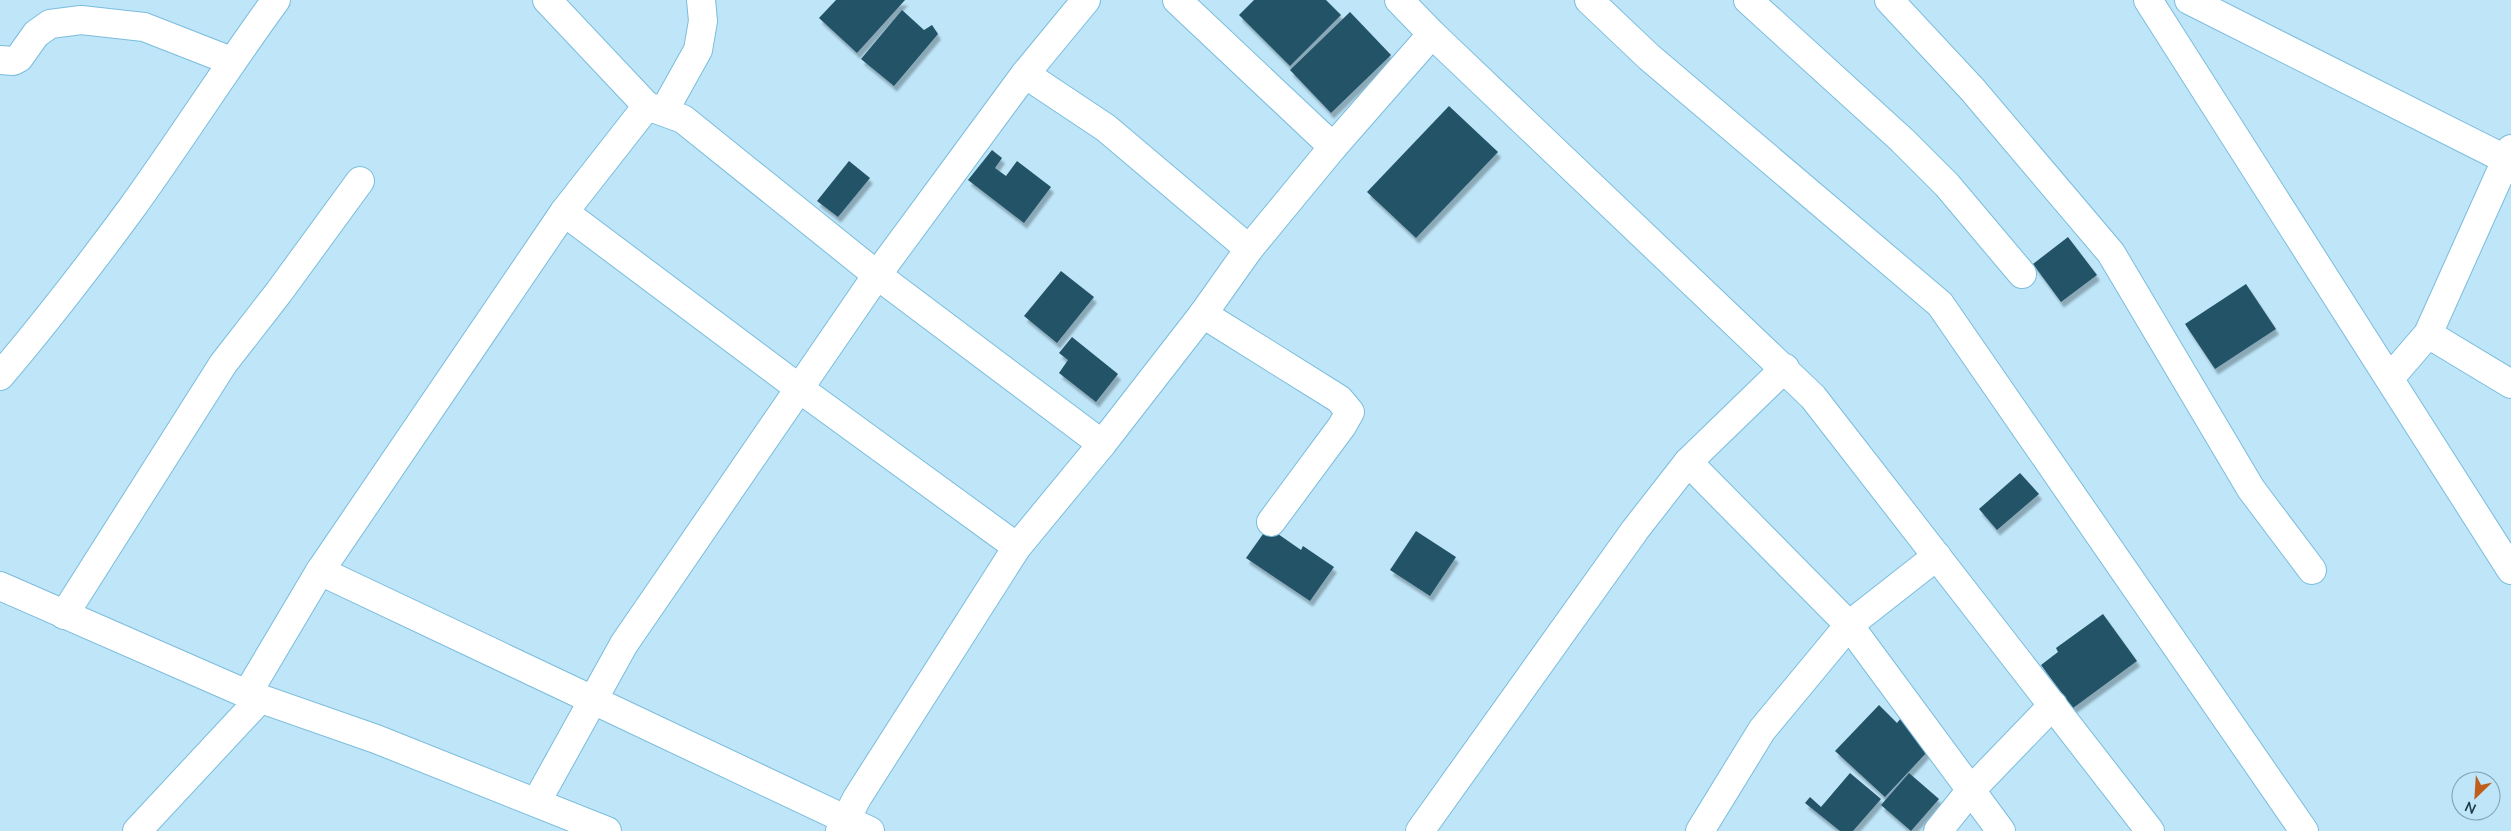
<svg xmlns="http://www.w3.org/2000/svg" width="2511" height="831" viewBox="0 0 2511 831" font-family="'Nunito Sans',sans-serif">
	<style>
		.building { fill: #245266; filter: url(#shadow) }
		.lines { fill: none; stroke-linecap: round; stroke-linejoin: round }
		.minor-casing { stroke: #7bbddc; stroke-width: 30 }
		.minor { stroke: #fff; stroke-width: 28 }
	</style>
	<defs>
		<filter id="shadow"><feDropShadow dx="3" dy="5.5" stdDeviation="1" flood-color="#0004"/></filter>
	</defs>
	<rect width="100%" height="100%" fill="#bee5f8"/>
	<g class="building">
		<polygon points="836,0 905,0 857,53 819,18"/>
		<polygon points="1254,0 1326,0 1341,15 1290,66 1239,15"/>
		<polygon points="902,10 924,30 932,25 938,34 894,86 861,59"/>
		<polygon points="1350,12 1391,55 1331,113 1290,70"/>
		<polygon points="1449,106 1498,152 1416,238 1367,192"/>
		<polygon points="992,150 1002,158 995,168 1006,176 1017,161 1051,187 1024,223 968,180"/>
		<polygon points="849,161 870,178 838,217 817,201"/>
		<polygon points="2068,237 2097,275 2061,302 2033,264"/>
		<polygon points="1061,271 1094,297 1057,343 1024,316"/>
		<polygon points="2246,284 2276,329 2215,369 2185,324"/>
		<polygon points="1072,337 1118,374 1096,402 1059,373 1068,360 1059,353"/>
		<polygon points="2020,473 2039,494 1997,530 1979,509"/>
		<polygon points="1268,527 1301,550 1303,546 1334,567 1310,601 1246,558"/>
		<polygon points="1416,531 1456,557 1430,596 1390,570"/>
		<polygon points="2103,614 2137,661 2073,708 2041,665 2058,652 2056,648"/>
		<polygon points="1879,705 1897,723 1901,718 1915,732 1912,735 1928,751 1885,797 1835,751"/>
		<polygon points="1850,773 1881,799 1853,831 1840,831 1805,803 1810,797 1821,807"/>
		<polygon points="1909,773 1939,799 1911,831 1881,805"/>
	</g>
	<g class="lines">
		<defs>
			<g id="minor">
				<polyline points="1177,0 1333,147"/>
				<polyline points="1399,0 1432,34 1813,397 2150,831"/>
				<polyline points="1589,0 1649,57 1940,304 2304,831"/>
				<polyline points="1748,0 1902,140 1947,185 2022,274"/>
				<polyline points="1889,0 1972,89 2111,253 2251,489 2312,570"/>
				<polyline points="2148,0 2511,570"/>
				<polyline points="2189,0 2511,162"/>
				<polyline points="0,60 13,61 19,58 36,34 50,24 81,20 144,27 231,61"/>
				<polyline points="1025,74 1106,128 1249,249"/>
				<polyline points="647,106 683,119 877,275 1102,444"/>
				<polyline points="664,111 698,50 703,21 701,0"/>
				<polyline points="564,212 800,389 1017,547"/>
				<polyline points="1203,314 1339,399 1350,412 1342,426 1271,522"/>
				<polyline points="2428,334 2511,384"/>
				<polyline points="1785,368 1688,462 1849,625 2001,831"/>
				<path d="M 0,376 C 46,322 89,266 131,209 C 181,140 226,68 276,0"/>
				<polyline points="2390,378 2428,334 2511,149"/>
				<polyline points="320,571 870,831"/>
				<polyline points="0,586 247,694 376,739 607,831"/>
				<polyline points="64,615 223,364 279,292 360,181"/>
				<polyline points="247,694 320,571 564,212 647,106 547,0"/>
				<polyline points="537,801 624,644 877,275 1025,74 1086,0"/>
				<polyline points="137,831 260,699"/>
				<polyline points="840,831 857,798 1017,547 1102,444 1203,314 1249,249 1333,147 1432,34"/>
				<polyline points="1420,831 1635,530 1688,462"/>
				<polyline points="1700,831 1762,730 1849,625 1937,556"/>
				<polyline points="1938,831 1971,790 2053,705"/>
			</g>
		</defs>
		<use href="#minor" class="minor-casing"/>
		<use href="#minor" class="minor"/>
	</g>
	<g transform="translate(2476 796) rotate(205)"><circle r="24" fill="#bee5f8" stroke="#7ea0b0"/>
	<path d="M0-4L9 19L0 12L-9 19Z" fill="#be5e1a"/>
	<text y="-8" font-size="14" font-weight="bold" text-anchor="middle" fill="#1d3845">N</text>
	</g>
</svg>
